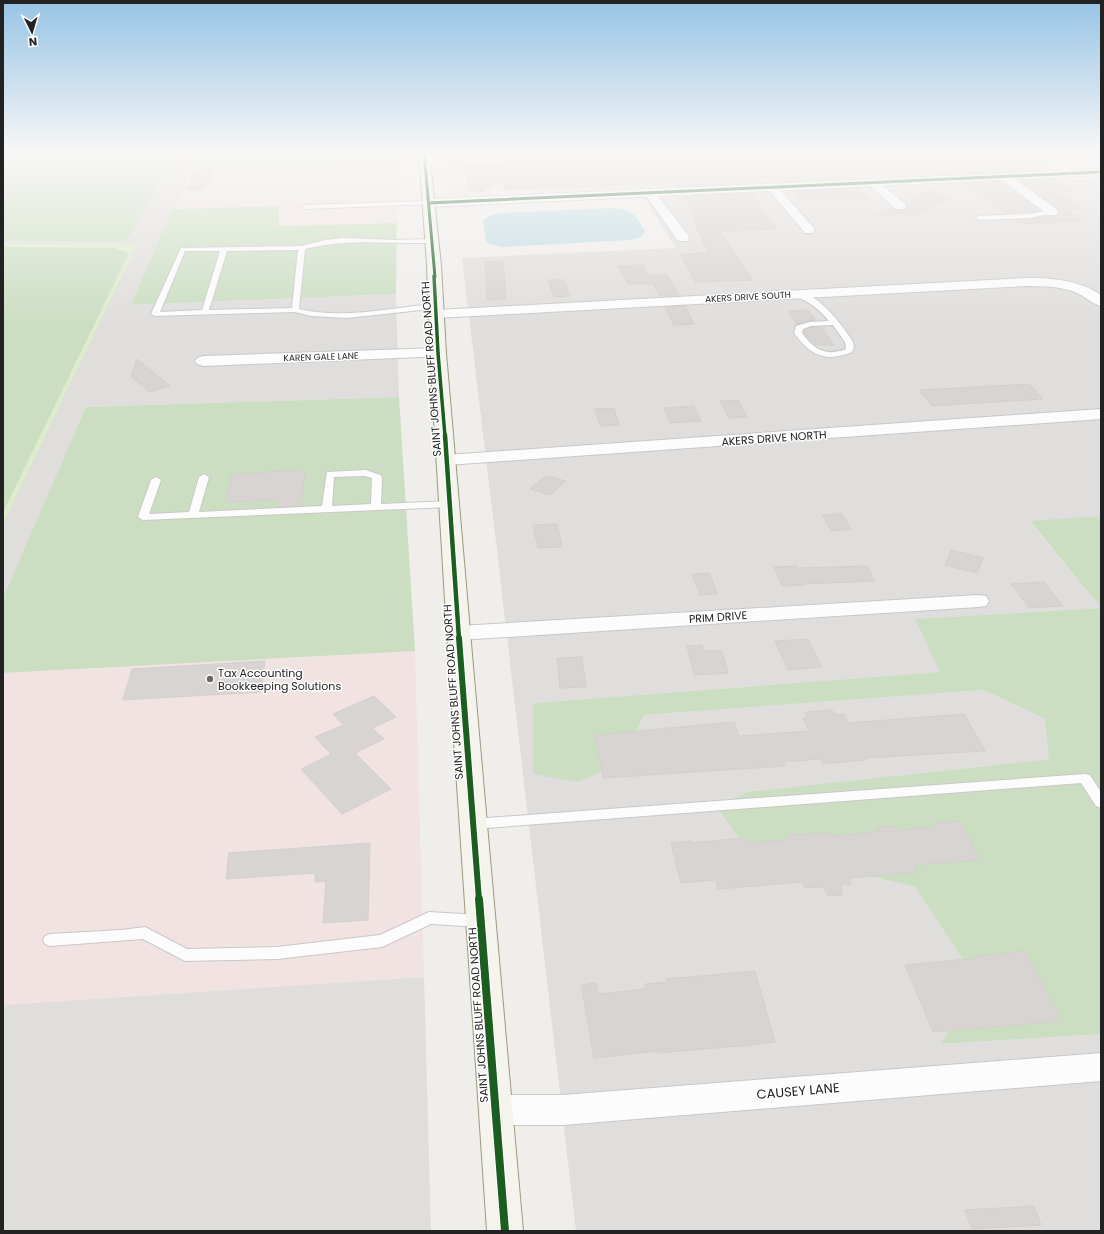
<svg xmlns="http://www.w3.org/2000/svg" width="1104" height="1234" viewBox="0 0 1104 1234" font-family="Poppins,sans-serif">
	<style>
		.residential { fill: #dfdedc }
		.commercial { fill: #f1e3e1 }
		.education { fill: #f8f7e8 }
		.airport { fill: #e0deda }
		.grass { fill: #ddeccb }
		.forest { fill: #cbdec1 }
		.water { fill: #bfdbe3 }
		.building { fill: #d7d4d2; stroke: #d3d0cc }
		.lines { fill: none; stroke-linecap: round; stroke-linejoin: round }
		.service-casing { stroke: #c9c8c7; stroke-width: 2 }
		.minor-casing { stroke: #c9c8c7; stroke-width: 2 }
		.tertiary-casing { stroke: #c9c8c7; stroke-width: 2 }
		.secondary-casing { stroke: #999a82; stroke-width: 2 }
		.service { fill: #fdfcfc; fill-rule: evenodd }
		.minor { fill: #fdfcfc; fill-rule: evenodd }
		.tertiary { fill: #fdfcfc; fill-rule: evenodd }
		.secondary { fill: #f4f4ed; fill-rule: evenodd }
		.cycleway-far4-casing { stroke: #fff; stroke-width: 4.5 }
		.cycleway-far3-casing { stroke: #fff; stroke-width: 5.5 }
		.cycleway-far2-casing { stroke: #fff; stroke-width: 7 }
		.cycleway-far1-casing { stroke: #fff; stroke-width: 8 }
		.cycleway-casing { stroke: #fff; stroke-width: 10 }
		.cycleway-far4 { stroke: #1b5e20; stroke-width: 3 }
		.cycleway-far3 { stroke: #1b5e20; stroke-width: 3.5 }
		.cycleway-far2 { stroke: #1b5e20; stroke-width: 4.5 }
		.cycleway-far1 { stroke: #1b5e20; stroke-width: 6 }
		.cycleway { stroke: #1b5e20; stroke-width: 8 }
		.poi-dot { fill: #6a6968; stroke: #fff; stroke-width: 1.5 }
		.labels { text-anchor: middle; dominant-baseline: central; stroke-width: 3; stroke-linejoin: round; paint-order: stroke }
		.far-street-label { font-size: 9px; fill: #222; stroke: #fff }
		.street-label { font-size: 11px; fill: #222; stroke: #fff }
		.poi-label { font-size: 11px; fill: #222; stroke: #fff; text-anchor: start }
		.near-street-label { font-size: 13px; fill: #222; stroke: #fff }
	</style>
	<rect width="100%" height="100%" fill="#f0eeeb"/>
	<g class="residential">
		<polygon points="500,152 1028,152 1070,180 1101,178 1101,516 1030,522 1101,608 916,619 941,672 533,703 533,774 623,762 644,715 984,690 1045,719 1050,759 746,792 717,808 745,846 915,887 981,987 941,1044 1101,1034 1101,1231 576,1231 498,559 462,258 676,248 638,188 540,192 536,178 503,179"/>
		<polygon points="396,294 399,397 86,407 131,305"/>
	</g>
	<g class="commercial">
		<polygon points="446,152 500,152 503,179 536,178 540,192 448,196"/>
		<polygon points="400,160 397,223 278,226 279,207 172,209 192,166"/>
		<polygon points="415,651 424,977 3,1005 3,673"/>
	</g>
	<polygon class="education" points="1028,152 1101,152 1101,167 1054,169"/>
	<g class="airport">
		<polygon points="3,152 199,152 3,598"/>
		<polygon points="424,977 431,1231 3,1231 3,1005"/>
	</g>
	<polygon class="grass" points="3,244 137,244 3,524 3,512 128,253 114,248 3,247"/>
	<g class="forest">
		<polygon points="3,152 175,152 129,238 121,241 3,241"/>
		<polygon points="199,152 400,152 400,160 192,166"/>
		<polygon points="279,206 279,226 397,223 396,294 131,305 172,209"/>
		<polygon points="3,247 114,248 129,253 3,512"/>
		<polygon points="399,397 415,651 3,673 3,598 86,407"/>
		<polygon points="1101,516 1101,1034 940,1044 981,987 915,887 745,846 717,808 746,792 1049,759 1045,719 984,690 644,715 623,762 578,782 533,774 533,703 940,672 915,619 1101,608 1030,521"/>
	</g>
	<path class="water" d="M 611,208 C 634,210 633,212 645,231 L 641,237 L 630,240 L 503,247 L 493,245 L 486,242 L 483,220 L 489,216 L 500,213 Z"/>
	<g class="building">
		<polygon points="796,152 936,152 920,172 844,175 848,179 786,182 782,178 741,178 745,183 678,186 675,182 505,190 502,180 480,192 470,191 464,164 496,162 497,165 537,164 797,153"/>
		<polygon points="1024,163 1038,170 965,174 985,164"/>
		<polygon points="214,168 205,190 186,190 196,169"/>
		<polygon points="1054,179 1073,190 1057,191 1081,208 1065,209 1082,221 1021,224 1015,220 1057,216 1059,211 1057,208 1019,180"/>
		<polygon points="1001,181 1040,211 1006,213 964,183"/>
		<polygon points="857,188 868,198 803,201 794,191"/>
		<polygon points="934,188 947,200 918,214 877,215 892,208 896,210 904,210 907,207 905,202"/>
		<polygon points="752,193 762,206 759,206 777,229 720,231 753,280 695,282 680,254 708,253 694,221 698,221 683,196"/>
		<polygon points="503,261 506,299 487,300 485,262"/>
		<polygon points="643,265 649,276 667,275 679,295 660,296 653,284 628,284 618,266"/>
		<polygon points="548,280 564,280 570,296 554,297"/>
		<polygon points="685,306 694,324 674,325 665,307"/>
		<polygon points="808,310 815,320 797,324 788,311"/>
		<polygon points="811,327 821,327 834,345 816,345 804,333 804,330"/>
		<polygon points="137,359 170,386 149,392 131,376"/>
		<polygon points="1029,384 1043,399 932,406 919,390"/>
		<polygon points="738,400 747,417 729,418 720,401"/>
		<polygon points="694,406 701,421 670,423 664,408"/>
		<polygon points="614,408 619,425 600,426 595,409"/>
		<polygon points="305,470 301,506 276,507 277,500 226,502 232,474"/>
		<polygon points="546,476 566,481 550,495 530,489"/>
		<polygon points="842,514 851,529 831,531 822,515"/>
		<polygon points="557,524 562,547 538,548 533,525"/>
		<polygon points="951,550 983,558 977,573 945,565"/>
		<polygon points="797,566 798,568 867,566 874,581 804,584 805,585 782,586 774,567"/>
		<polygon points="709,573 711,576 717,594 700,595 692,574"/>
		<polygon points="1044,582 1063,606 1029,608 1011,584"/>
		<polygon points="808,639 822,667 788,670 775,641"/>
		<polygon points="702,645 704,651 722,651 728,673 694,675 687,646"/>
		<polygon points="582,657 586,687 560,688 557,658"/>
		<polygon points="265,661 261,692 123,700 132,669"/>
		<polygon points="374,696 396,717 372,728 384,739 355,753 391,789 342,814 301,769 331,754 315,737 343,725 333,714"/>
		<polygon points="832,710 835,715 844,714 848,723 964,714 985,751 865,758 866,760 822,764 821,759 783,762 785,766 603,778 595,735 734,722 739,736 809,731 803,718 807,718 805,712"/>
		<polygon points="960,821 980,860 913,865 917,872 849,878 851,885 840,885 843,895 828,896 824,887 805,888 803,882 718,889 716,880 681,883 671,843 690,841 691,843 744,838 745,842 753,842 788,840 787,835 832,833 833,836 873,833 872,832 880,831 878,827 896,826 898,830 937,827 935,823"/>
		<polygon points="370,843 368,920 323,923 326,881 315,882 315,873 226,879 229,853"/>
		<polygon points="1025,951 1062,1021 933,1032 905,965 977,958 976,956"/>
		<polygon points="755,971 775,1042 738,1047 738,1046 658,1053 658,1051 594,1058 581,985 596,983 598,994 646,989 645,984 668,982 667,979"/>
		<polygon points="1034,1206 1041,1225 972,1229 965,1210"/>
	</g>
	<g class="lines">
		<defs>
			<g id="service">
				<polygon points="429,201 431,202 431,204 306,209 303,207 306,205"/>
				<polygon points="1052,210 1054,211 1054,213 1029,218 979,220 976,218 979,216 1029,214"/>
				<path d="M 344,238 L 394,240 L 432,239 L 435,241 L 432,243 C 389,244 347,238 305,249 L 299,309 C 344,320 391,307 437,304 L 440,304 L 440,308 L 347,318 L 311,316 L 295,312 L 155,316 L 151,314 L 181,248 L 302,246 L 325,240 ZM 298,250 L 292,308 L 209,310 L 227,251 ZM 185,251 L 220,251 L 202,310 L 160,312 Z"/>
				<path d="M 794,292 C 816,289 843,326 853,342 L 854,347 L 852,352 C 825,363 810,355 794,333 L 796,326 L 810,322 L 829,321 C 819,309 809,301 794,296 ZM 833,325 L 845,342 L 846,349 C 825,357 814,349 802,333 L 803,329 L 811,326 Z"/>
				<path d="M 366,470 L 380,475 L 382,477 L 381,504 L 450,501 L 455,504 L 450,507 L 143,520 L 138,517 L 151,480 L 156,477 L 161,480 L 149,514 L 189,512 L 199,477 L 204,474 L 209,477 L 199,512 L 322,506 L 327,472 ZM 365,476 L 372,478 L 371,504 L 332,506 L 334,477 Z"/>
				<polygon points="1085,774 1090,775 1101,792 1101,808 1096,806 1081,783 473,829 468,827 466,824 468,821 473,819"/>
				<polygon points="429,912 480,915 485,917 487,921 485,925 480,927 431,924 382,947 277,959 185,961 143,939 50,946 45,944 43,940 45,936 50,934 121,930 145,927 187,949 277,947 380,935"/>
			</g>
			<g id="minor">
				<polygon points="560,152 633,152 628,155 425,164 420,161 425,158"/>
				<polygon points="1033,152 1045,152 1078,174 1076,176 1068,176 1034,154"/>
				<polygon points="1005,174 1009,175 1056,209 1058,212 1056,215 1048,215 1001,179 999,177 1001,175"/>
				<polygon points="873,180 877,181 904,203 906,206 904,209 896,209 869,185 867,183 869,181"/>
				<polygon points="772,184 776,185 813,227 815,230 813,233 805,233 768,189 766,187 768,185"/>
				<polygon points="650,189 654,191 688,235 689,238 688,241 678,241 644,193 646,191"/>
				<path d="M 1026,278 C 1052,278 1079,280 1101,295 L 1101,306 C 1093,304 1087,298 1079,294 C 1063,286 1044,286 1026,286 L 437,318 L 432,317 L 430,314 L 432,311 L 437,310 Z"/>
				<polygon points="438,348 444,350 446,353 444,356 203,366 197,364 195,361 197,358 203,356"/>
				<polygon points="1101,409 1101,419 447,465 441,464 438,460 441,456 447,455"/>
				<polygon points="978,595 986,596 989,601 986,606 978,607 459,640 451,638 448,633 451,628 459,626"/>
				<polygon points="1101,1053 1101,1081 563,1125 496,1125 484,1121 479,1110 484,1099 496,1095 563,1095"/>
			</g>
			<polygon id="tertiary" points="1101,169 1101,175 429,207 425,206 423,203 425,200 429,199"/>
			<polygon id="secondary" points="419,152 429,152 441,265 446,353 473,666 523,1231 487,1231 449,666 430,353 427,265"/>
		</defs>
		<use href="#service" class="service-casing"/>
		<use href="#minor" class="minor-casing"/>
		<use href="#tertiary" class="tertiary-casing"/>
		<use href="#secondary" class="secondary-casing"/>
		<use href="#service" class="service"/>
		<use href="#minor" class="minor"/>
		<use href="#tertiary" class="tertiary"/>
		<use href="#secondary" class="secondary"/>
		<defs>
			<g id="cycleway-far4">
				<polyline points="424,152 435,277"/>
				<polyline points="429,203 1101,172"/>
			</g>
			<polyline id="cycleway-far3" points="434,276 438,353 445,436"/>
			<polyline id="cycleway-far2" points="445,435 459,639"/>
			<polyline id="cycleway-far1" points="459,638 479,900"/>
			<polyline id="cycleway" points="479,899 505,1231"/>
		</defs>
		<use href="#cycleway-far4" class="cycleway-far4-casing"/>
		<use href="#cycleway-far3" class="cycleway-far3-casing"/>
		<use href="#cycleway-far2" class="cycleway-far2-casing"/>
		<use href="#cycleway-far1" class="cycleway-far1-casing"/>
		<use href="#cycleway" class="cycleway-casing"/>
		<use href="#cycleway-far4" class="cycleway-far4"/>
		<use href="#cycleway-far3" class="cycleway-far3"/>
		<use href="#cycleway-far2" class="cycleway-far2"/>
		<use href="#cycleway-far1" class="cycleway-far1"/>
		<use href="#cycleway" class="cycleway"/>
	</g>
	<linearGradient id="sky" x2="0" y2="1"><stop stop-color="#97c4e6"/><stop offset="0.47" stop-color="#f8f7f6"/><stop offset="1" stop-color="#f8f7f6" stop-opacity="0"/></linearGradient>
	<rect width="1104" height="325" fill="url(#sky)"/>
	<circle class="poi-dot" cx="210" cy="679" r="4"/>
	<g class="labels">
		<g class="far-street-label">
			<text transform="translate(748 297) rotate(-3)">AKERS DRIVE SOUTH</text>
			<text transform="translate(321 357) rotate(-2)">KAREN GALE LANE</text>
		</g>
		<g class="street-label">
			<text transform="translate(431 369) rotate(-94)">SAINT JOHNS BLUFF ROAD NORTH</text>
			<text transform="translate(774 438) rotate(-4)">AKERS DRIVE NORTH</text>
			<text transform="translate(718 617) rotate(-4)">PRIM DRIVE</text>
			<text transform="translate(453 692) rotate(-94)">SAINT JOHNS BLUFF ROAD NORTH</text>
			<text transform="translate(478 1015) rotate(-94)">SAINT JOHNS BLUFF ROAD NORTH</text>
		</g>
		<g class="poi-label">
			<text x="218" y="673">Tax Accounting<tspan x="218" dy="13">Bookkeeping Solutions</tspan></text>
		</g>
		<g class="near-street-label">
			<text transform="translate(798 1091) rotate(-5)">CAUSEY LANE</text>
		</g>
	</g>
	<rect width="1104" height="1234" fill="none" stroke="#222222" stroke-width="8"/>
	<g transform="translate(32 32) rotate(175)" stroke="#ffffff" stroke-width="3" paint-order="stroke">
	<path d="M0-3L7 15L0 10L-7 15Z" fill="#222222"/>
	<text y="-6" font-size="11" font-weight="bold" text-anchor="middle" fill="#222222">N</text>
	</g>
</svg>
